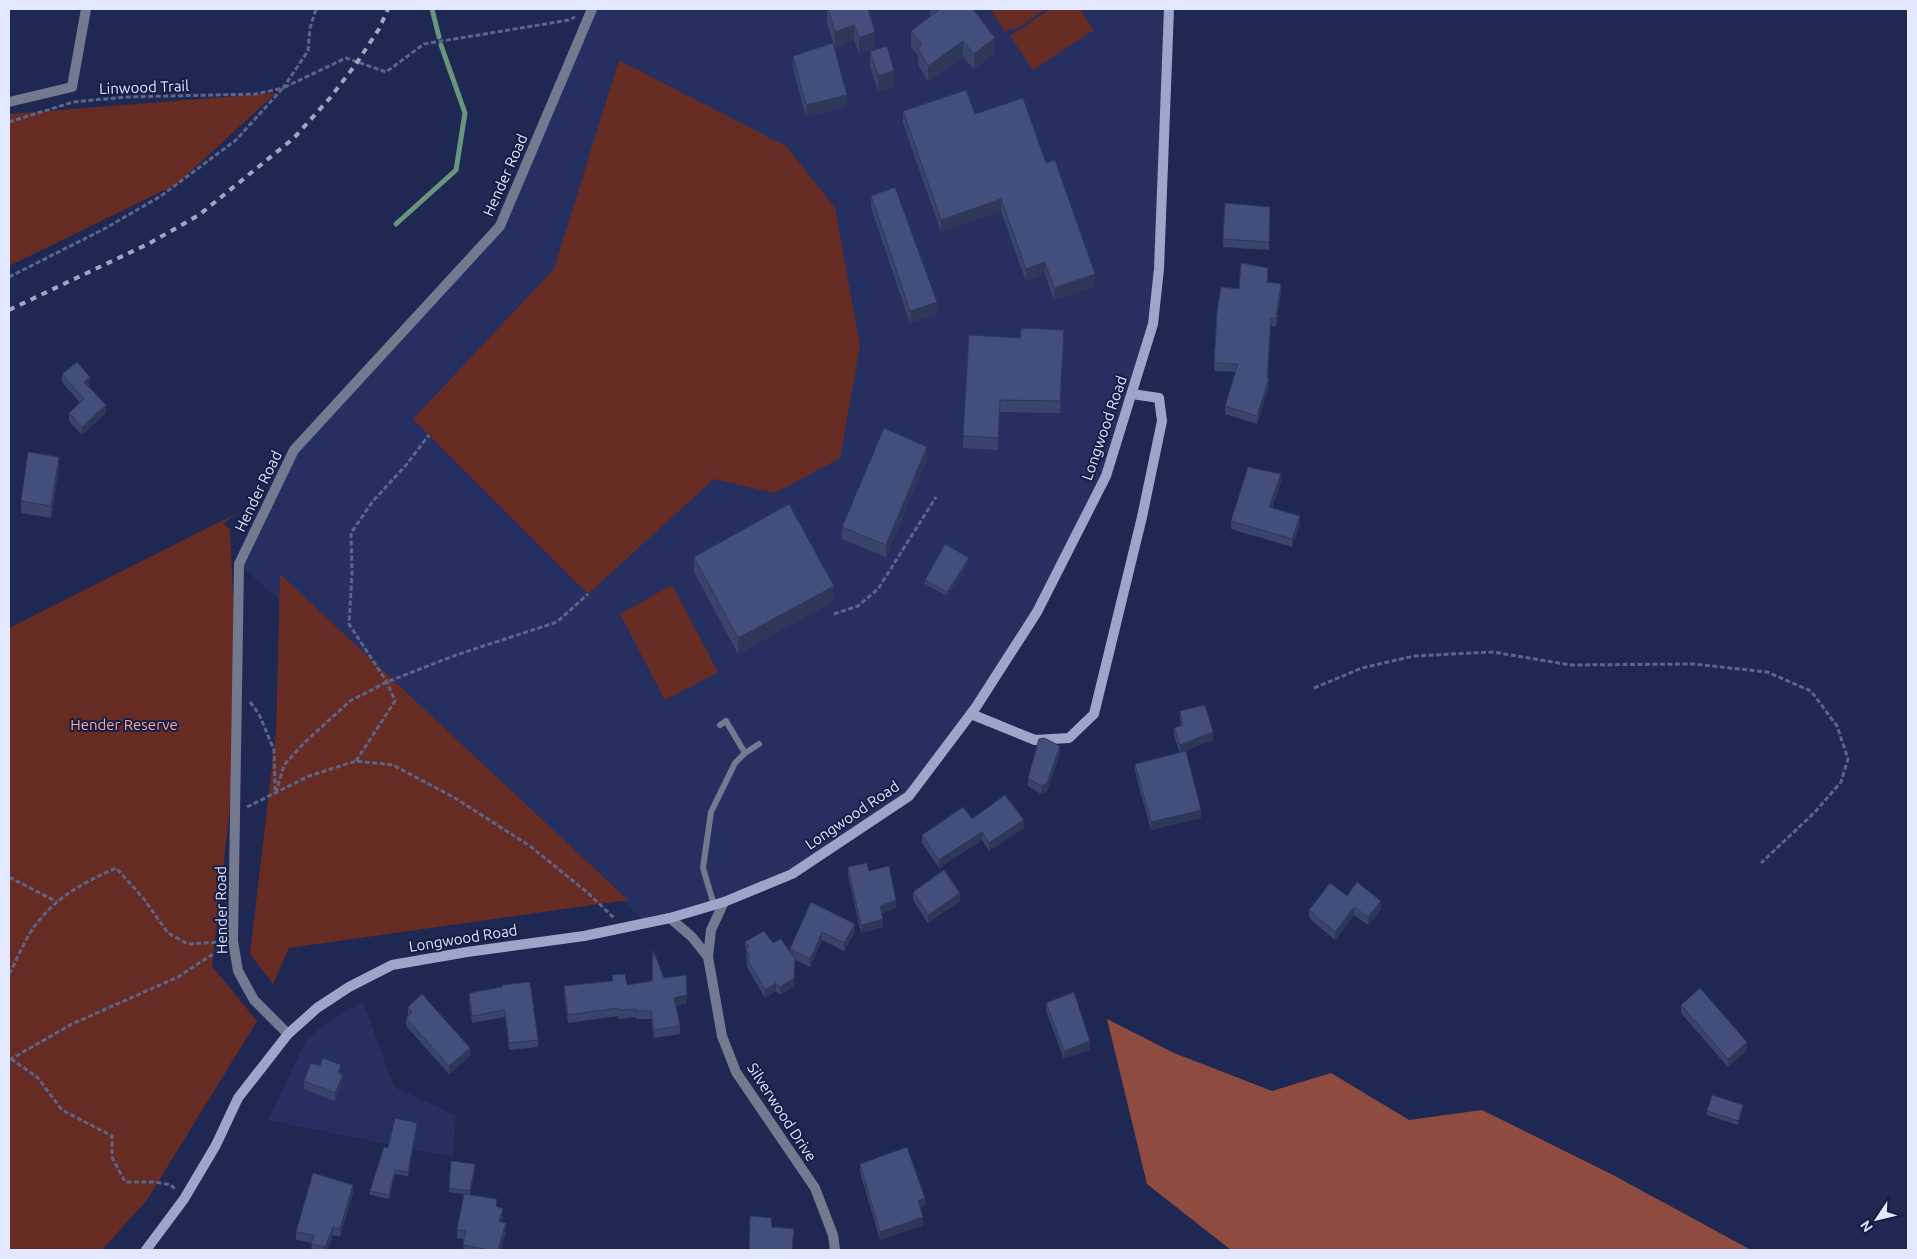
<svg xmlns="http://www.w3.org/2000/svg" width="1917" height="1259" viewBox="0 0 1917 1259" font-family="Ubuntu,sans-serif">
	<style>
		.built { fill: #253060 }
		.green { fill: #662b22 }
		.forest { fill: #8f4b3f }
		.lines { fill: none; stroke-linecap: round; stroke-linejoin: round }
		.stream { stroke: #68957d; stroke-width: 5 }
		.path { stroke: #5c6589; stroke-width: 3; stroke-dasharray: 5 2.5; stroke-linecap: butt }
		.lane { stroke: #737a90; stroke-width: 6 }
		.street { stroke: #737a90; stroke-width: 10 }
		.secondary { stroke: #9ba6ca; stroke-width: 10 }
		.rail { stroke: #9fa7c4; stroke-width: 4; stroke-dasharray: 6 6; stroke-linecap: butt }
		.wall { fill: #39446c }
		.shaded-wall { fill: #2e3758 }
		.building { fill: #424f7d; stroke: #2e3758 }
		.labels { text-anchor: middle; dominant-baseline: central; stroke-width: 4; stroke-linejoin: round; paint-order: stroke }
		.street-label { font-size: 15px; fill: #e1e8ff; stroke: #151d47 }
		.park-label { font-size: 15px; fill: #fdaa9b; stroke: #151d47 }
	</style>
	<rect width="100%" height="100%" fill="#1e2852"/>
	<g class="built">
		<polygon points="592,9 1169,9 1153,324 1106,476 1037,612 909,796 792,874 647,923 239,564 294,450 500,226"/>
		<polygon points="363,1001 394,1087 456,1116 453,1157 268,1120 306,1040 324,1025"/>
	</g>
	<g class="green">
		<polygon points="990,9 1046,9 1014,30 1012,28 1005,32"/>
		<polygon points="1050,9 1080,9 1094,30 1033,70 1010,36"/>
		<polygon points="619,60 787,147 835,208 860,346 840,458 775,493 714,479 588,594 413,419 554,269"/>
		<polygon points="276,93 177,184 9,266 9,114"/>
		<polygon points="235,514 223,524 230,529 239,729 212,966 257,1021 147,1200 102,1250 9,1250 9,628"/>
		<polygon points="280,574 628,900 289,948 273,984 250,954 276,732"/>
		<polygon points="672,585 718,672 665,700 620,614"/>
	</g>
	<polygon class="forest" points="1107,1019 1174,1053 1272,1091 1331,1073 1409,1120 1482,1110 1613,1175 1751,1250 1231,1250 1147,1184"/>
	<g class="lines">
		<g class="stream">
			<polyline points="432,9 439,37"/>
			<polyline points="396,224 456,170 465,113 441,45"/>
		</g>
		<g class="path">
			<polyline points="9,122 73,102 126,97 256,94 283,88 308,51 310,28 316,9"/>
			<polyline points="9,277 104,229 161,196 236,140 283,88 346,58 386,72 424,44 569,20 575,17"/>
			<polyline points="834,614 858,606 878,589 936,497"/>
			<polyline points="1314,688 1362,668 1414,656 1493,652 1571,665 1694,664 1767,672 1811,691 1837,726 1848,759 1841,782 1815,812 1761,863"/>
			<polyline points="250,702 259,714 274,750 275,790"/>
			<polyline points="356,761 395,701 387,682 349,624 352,574 351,533 373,501 407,464 429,435"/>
			<polyline points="276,793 284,765 305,742 350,701 387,682 456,655 557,622 588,594"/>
			<polyline points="247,807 309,776 356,761 393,765 455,798 530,846 588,893 614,918"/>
			<polyline points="9,877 57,902"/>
			<path d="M 9,974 C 18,958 25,938 37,923 C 59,895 85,882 116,868 L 144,899 L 168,933 L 188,944 L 222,942"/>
			<polyline points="9,1059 11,1059 72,1024 178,977 222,948"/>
			<polyline points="11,1059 37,1077 62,1110 112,1136 112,1157 125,1182 155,1182 171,1185 176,1190"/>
		</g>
		<g class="lane">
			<polyline points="720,725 726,721 745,753"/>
			<polyline points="714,905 703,868 711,812 735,763 745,753 759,744"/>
		</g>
		<g class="street">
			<polyline points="9,102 72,87 86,9"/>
			<polyline points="724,902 711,930 708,957 722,1036 736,1072 815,1188 833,1235 835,1250"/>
			<polyline points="670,918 692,937 708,957"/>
			<polyline points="288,1034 254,1000 238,971 233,941 239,564 294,450 500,226 592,9"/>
		</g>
		<g class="secondary">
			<polyline points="971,714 1035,740 1069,738 1094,714 1142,517 1162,421 1159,398 1132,394"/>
			<polyline points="146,1250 184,1199 216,1145 238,1098 288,1034 317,1008 349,987 392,965 467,952 584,936 670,918 724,902 792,874 909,796 976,707 1037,612 1106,476 1153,324 1159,269 1169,9"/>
		</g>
		<polyline class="rail" points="9,310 150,243 199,215 294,138 330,98 356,64 379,29 388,9"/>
	</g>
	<g class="wall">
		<polygon points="827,9 868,9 875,48 859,54 854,40 835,48 827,23"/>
		<polygon points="930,9 973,9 995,53 974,69 963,57 928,82 918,65 918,55 911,47 911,31 931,16 930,14"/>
		<polygon points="870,51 894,87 878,91 870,67"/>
		<polygon points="793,56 847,107 806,117 793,68"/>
		<polygon points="903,111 975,114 1046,163 1095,286 1054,300 1045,274 1026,281 1001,211 941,232 903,123"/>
		<polygon points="871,196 937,314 910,323 871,208"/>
		<polygon points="1270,207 1269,250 1223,247 1223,239"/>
		<polygon points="1268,276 1268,282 1281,292 1276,326 1271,326 1268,378 1269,386 1257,424 1225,414 1225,406 1236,372 1214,371 1214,363 1239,289"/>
		<polygon points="969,335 1064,342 1060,413 1000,412 998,450 963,448"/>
		<polygon points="62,374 90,385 88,386 106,413 82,435 69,421 69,413 80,403 62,382"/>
		<polygon points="927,459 886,557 842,539 842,527"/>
		<polygon points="59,469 51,518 21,513 21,501"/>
		<polygon points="1281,482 1272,508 1300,524 1292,547 1231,529 1231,521"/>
		<polygon points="694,557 834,601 738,654 694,572"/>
		<polygon points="969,562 947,596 925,584 925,580"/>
		<polygon points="1180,711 1213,740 1182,752 1201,818 1151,830 1135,772 1135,764 1180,753 1174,736 1174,728 1181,726 1180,719"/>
		<polygon points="1060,754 1047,791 1041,794 1028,786 1028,778"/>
		<polygon points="972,819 1024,828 989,851 982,840 939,868 922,843 922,835"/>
		<polygon points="848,867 896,908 882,913 883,927 861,933 848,875"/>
		<polygon points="913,892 960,901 928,923 913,900"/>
		<polygon points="1347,896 1381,909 1368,925 1354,915 1335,940 1309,918 1309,910"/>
		<polygon points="811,902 855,932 844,951 822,940 810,967 795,960 794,986 780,995 776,991 765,998 747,967 745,942 773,943 790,953 790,949"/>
		<polygon points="612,975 627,985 652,981 664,978 687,1003 676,1006 680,1026 680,1034 654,1038 651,1019 636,1019 636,1017 619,1019 618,1016 568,1023 564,994 564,986 612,981"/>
		<polygon points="502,987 538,1040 538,1047 509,1050 505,1017 472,1023 469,1000 469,993"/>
		<polygon points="1046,1003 1090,1049 1064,1059 1046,1011"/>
		<polygon points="1681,1005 1747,1050 1728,1067 1681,1013"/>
		<polygon points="408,1007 470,1056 449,1074 406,1026 406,1018 409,1016 408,1015"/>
		<polygon points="341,1073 343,1083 335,1101 304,1089 304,1081"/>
		<polygon points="1743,1109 1738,1125 1707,1115 1707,1111"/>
		<polygon points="417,1127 408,1176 395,1174 389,1199 370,1195 370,1191 388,1148"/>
		<polygon points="860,1164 925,1206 920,1208 923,1225 880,1240 860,1172"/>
		<polygon points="475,1168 470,1195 449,1192 449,1188"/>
		<polygon points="353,1193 340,1237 333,1235 327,1250 311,1250 312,1243 296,1240 296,1232"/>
		<polygon points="497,1207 503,1217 501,1222 506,1231 501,1250 463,1250 464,1239 457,1238 457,1230"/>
	</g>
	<g class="shaded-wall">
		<polygon points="854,25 854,40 835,48 835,32"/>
		<polygon points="875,32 875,48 859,54 859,38"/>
		<polygon points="995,38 995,53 974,69 974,54"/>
		<polygon points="963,41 963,57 928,82 928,66"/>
		<polygon points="894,71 894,87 878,91 878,76"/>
		<polygon points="847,95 847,107 806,117 806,105"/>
		<polygon points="1001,199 1001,211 941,232 941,220"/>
		<polygon points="1045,262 1045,274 1026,281 1026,269"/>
		<polygon points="1095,274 1095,286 1054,300 1054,288"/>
		<polygon points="1281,284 1281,292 1276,326 1276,318"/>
		<polygon points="937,302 937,314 910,323 910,311"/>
		<polygon points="1271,318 1268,382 1269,378 1269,386 1257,424 1257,416"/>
		<polygon points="1064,330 1064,342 1060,413 1060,401"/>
		<polygon points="90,377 90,385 84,390 84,382"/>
		<polygon points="1000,400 1000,412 998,450 998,438"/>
		<polygon points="106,405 106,413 82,435 82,427"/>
		<polygon points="927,447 927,459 886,557 886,545"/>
		<polygon points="59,457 59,469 51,518 51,506"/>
		<polygon points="1281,474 1281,482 1269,515 1269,507"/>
		<polygon points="1300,516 1300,524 1292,547 1292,539"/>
		<polygon points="969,558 969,562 947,596 947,592"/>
		<polygon points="834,586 834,601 738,654 738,638"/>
		<polygon points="1213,732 1213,740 1180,753 1180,745"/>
		<polygon points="1060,746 1060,754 1047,791 1041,794 1041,786"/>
		<polygon points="1201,810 1201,818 1151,830 1151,822"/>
		<polygon points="1024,820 1024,828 989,851 989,843"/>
		<polygon points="982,832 982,840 939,868 939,860"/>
		<polygon points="960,893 960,901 928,923 928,915"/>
		<polygon points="896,900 896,908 880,914 880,906"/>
		<polygon points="1381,901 1381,909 1368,925 1368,917"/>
		<polygon points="1354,907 1354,915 1335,940 1335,932"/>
		<polygon points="883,919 883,927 861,933 861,925"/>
		<polygon points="855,924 855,932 844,951 844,943"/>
		<polygon points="822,932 822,940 810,967 810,959"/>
		<polygon points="795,959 794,986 780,995 780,987"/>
		<polygon points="776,983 776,991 765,998 765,990"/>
		<polygon points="687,995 687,1003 674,1006 674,998"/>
		<polygon points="1090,1041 1090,1049 1064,1059 1064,1051"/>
		<polygon points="1747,1042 1747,1050 1728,1067 1728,1059"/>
		<polygon points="470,1048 470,1056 449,1074 449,1066"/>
		<polygon points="341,1065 341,1073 338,1081 338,1073"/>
		<polygon points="343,1075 343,1083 335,1101 335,1093"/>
		<polygon points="1743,1105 1743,1109 1738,1125 1738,1121"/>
		<polygon points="417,1123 417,1127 408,1176 408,1172"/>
		<polygon points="475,1164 475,1168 470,1195 470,1191"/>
		<polygon points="395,1170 395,1174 389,1199 389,1195"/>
		<polygon points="353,1185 353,1193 340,1237 340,1229"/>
		<polygon points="925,1198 925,1206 918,1209 918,1201"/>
		<polygon points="503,1209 503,1217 499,1230 499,1221"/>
		<polygon points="923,1217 923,1225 880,1240 880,1232"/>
		<polygon points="506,1223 506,1231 501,1250 498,1250"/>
		<polygon points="333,1227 333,1235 327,1250 325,1250 325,1247"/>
	</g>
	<g class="building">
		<polygon points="828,9 868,9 875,32 859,38 854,25 835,32"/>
		<polygon points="938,9 973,9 995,38 974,54 963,41 928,66 918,49 922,44 911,31 939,10"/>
		<polygon points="833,43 847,95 806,105 793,56"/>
		<polygon points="887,46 894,71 878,76 870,51"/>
		<polygon points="966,90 975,114 1023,98 1046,163 1055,160 1095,274 1054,288 1045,262 1026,269 1001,199 941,220 903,111"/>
		<polygon points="895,187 937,302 910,311 871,196"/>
		<polygon points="1225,203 1270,207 1269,242 1223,239"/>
		<polygon points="1241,263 1268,268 1267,282 1281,284 1276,318 1271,318 1267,378 1269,378 1257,416 1225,406 1238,364 1214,363 1217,312 1221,287 1239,289"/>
		<polygon points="1021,328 1064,330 1060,401 1000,400 998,438 963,436 969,335 1020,338"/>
		<polygon points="77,362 90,377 84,382 106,405 82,427 69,413 84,399 62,374"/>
		<polygon points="884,428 927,447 886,545 842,527"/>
		<polygon points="28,452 59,457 51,506 21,501"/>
		<polygon points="1248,467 1281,474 1269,507 1300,516 1292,539 1231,521"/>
		<polygon points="789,504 834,586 738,638 694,557"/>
		<polygon points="945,544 969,558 947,592 925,580"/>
		<polygon points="1205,705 1213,732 1180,745 1174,728 1183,725 1180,711"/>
		<polygon points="1044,738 1060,746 1047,783 1041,786 1028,778 1039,739"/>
		<polygon points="1186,751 1201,810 1151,822 1135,764"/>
		<polygon points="1005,795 1024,820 989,843 982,832 939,860 922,835 963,807 972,819"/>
		<polygon points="867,863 869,871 889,866 896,900 880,906 883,919 861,925 848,867"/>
		<polygon points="944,870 960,893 928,915 913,892"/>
		<polygon points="1357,882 1381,901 1368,917 1354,907 1335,932 1309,910 1330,883 1347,896"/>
		<polygon points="811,902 855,924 844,943 822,932 810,959 790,949"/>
		<polygon points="764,931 773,943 781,939 795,959 794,978 780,987 776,983 765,990 747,959 749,956 746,949 749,947 745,942"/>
		<polygon points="653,950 664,978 686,975 687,995 674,998 680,1026 654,1030 651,1011 636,1011 636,1009 619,1010 618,1008 568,1015 564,986 613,981 612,975 625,974 627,985 652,981"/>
		<polygon points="530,982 538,1040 509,1043 505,1010 472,1016 469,993 502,987 502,985"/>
		<polygon points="1700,988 1747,1042 1728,1059 1681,1005"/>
		<polygon points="1074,992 1090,1041 1064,1051 1046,1003"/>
		<polygon points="422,994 470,1048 449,1066 406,1018 412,1013 408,1007"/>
		<polygon points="323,1058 341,1065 338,1073 343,1075 335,1093 304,1081 311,1063 320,1066"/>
		<polygon points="1712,1095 1743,1105 1738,1121 1707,1111"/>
		<polygon points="395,1118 417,1123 408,1172 395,1170 389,1195 370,1191 384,1147 388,1148"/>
		<polygon points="907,1147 925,1198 918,1201 923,1217 880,1232 860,1164"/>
		<polygon points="451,1161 475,1164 470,1191 449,1188"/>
		<polygon points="313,1173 353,1185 340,1229 333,1227 325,1247 311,1244 314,1235 296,1232"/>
		<polygon points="464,1194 497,1199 496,1206 503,1209 499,1221 506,1223 498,1250 490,1250 463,1245 466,1231 457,1230"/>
		<polygon points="750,1216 771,1218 772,1227 794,1229 792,1250 749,1250"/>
	</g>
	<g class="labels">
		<g class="street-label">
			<text transform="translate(144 87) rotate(-2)">Linwood Trail</text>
			<text transform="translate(505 175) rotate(-66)">Hender Road</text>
			<text transform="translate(1104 428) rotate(-71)">Longwood Road</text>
			<text transform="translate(258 491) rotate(-64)">Hender Road</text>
			<text transform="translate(852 815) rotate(-34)">Longwood Road</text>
			<text transform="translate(221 910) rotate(-91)">Hender Road</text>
			<text transform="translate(463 938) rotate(-9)">Longwood Road</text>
			<text transform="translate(782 1112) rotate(57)">Silverwood Drive</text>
		</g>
		<g class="park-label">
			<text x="124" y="724">Hender Reserve</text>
		</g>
	</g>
	<rect width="1917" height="1259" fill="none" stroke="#e1e8ff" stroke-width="20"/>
	<g transform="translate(1877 1219) rotate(235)" stroke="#151d47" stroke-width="4" paint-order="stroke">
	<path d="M0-4L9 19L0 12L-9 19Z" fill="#e1e8ff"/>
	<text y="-8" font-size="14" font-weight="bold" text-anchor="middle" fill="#e1e8ff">N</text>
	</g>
</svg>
